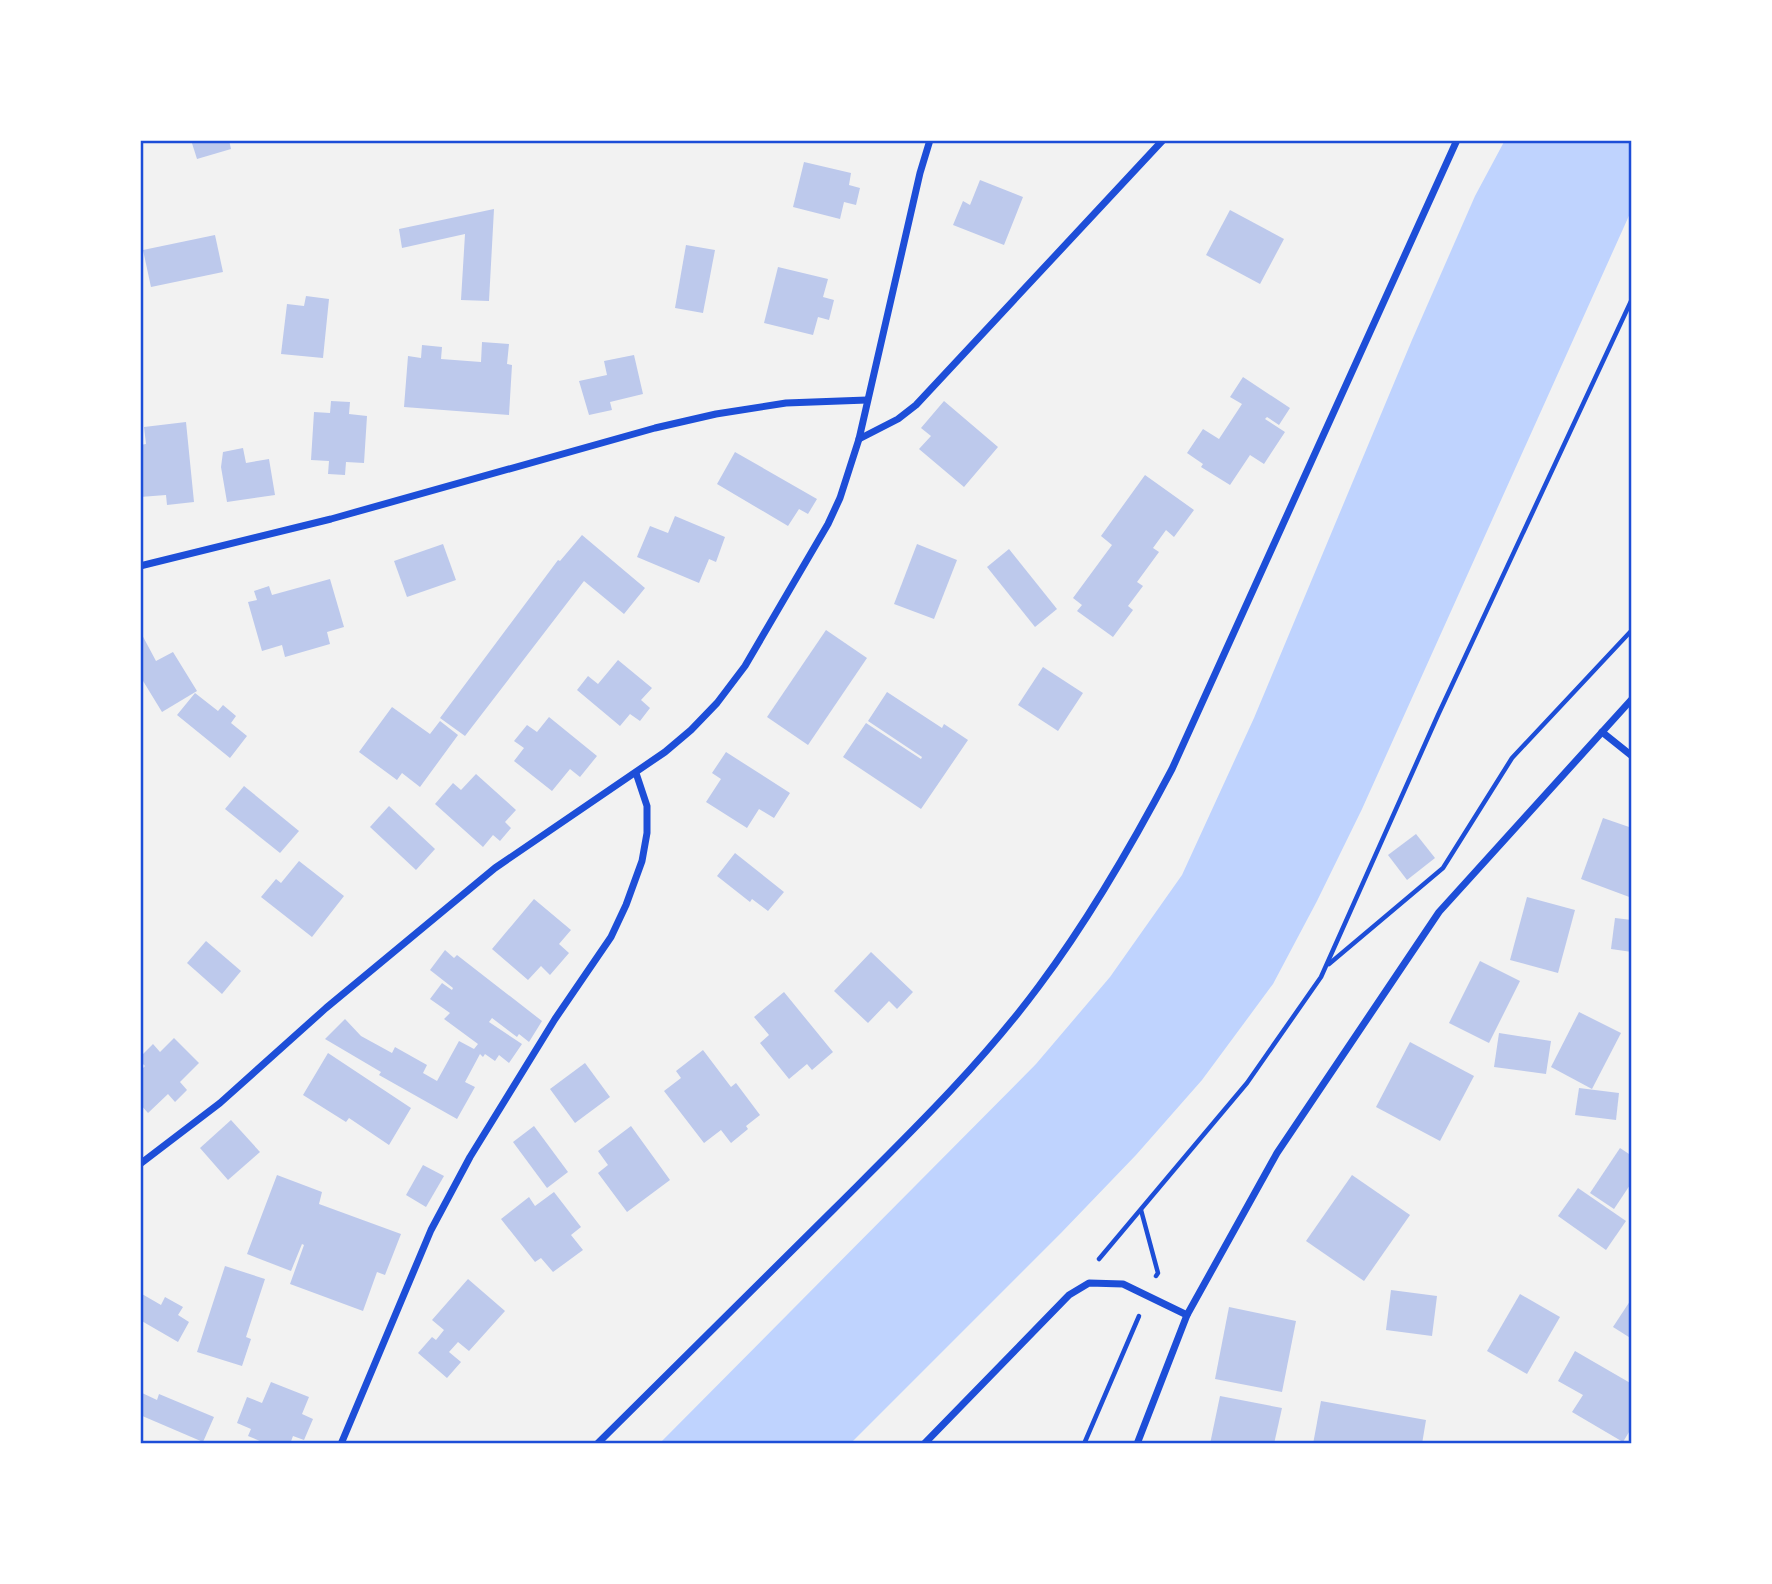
<svg xmlns="http://www.w3.org/2000/svg" width="1772" height="1584" viewBox="0 0 1772 1584" font-family="'Noto Serif',serif">
	<style>
		.water { fill: #bfd3fe }
		.building { fill: #bdc9ec }
		.lines { fill: none; stroke-linecap: round; stroke-linejoin: round }
		.path { stroke: #1d4ed8; stroke-width: 4.5 }
		.minor { stroke: #1d4ed8; stroke-width: 7 }
		.neatline { fill: none; stroke: #1d4ed8; stroke-width: 2.5 }
	</style>
	<rect width="100%" height="100%" fill="#f2f2f2"/>
	<polygon class="water" points="1505,140 1632,140 1632,209 1362,809 1317,901 1273,984 1202,1080 1136,1155 1061,1233 850,1444 659,1444 1036,1064 1110,977 1182,875 1254,718 1412,340 1475,196"/>
	<g class="building">
		<polygon points="191,140 229,140 231,149 197,159"/>
		<polygon points="804,162 851,173 849,185 860,188 856,205 844,202 840,219 793,207"/>
		<polygon points="980,180 1023,197 1004,245 953,225 963,201 970,205"/>
		<polygon points="494,209 489,301 461,300 465,234 402,248 399,229"/>
		<polygon points="1230,210 1284,239 1260,284 1206,255"/>
		<polygon points="215,235 223,272 151,287 143,250"/>
		<polygon points="686,245 715,250 703,313 675,308"/>
		<polygon points="778,267 828,279 823,297 834,300 829,320 818,317 813,335 764,323"/>
		<polygon points="306,296 329,299 323,358 281,354 287,304 304,306"/>
		<polygon points="482,342 509,344 507,364 512,365 509,415 404,407 408,356 421,358 422,345 442,347 441,359 481,362"/>
		<polygon points="634,355 643,394 610,402 612,410 589,415 579,381 607,375 604,361"/>
		<polygon points="1243,377 1290,408 1279,425 1267,417 1265,419 1285,432 1264,464 1250,455 1230,485 1201,467 1203,464 1187,453 1203,429 1219,439 1242,404 1230,397"/>
		<polygon points="331,401 350,402 349,414 367,416 364,463 346,462 345,475 328,474 329,461 311,460 314,412 330,413"/>
		<polygon points="944,401 998,447 964,487 919,449 931,436 921,428"/>
		<polygon points="186,422 194,502 167,505 166,495 140,497 140,445 146,444 144,427"/>
		<polygon points="243,448 246,463 269,459 275,495 227,502 221,467 223,452"/>
		<polygon points="735,452 817,499 808,514 799,509 788,526 717,484"/>
		<polygon points="1145,475 1194,510 1174,537 1166,530 1153,548 1159,552 1137,582 1143,586 1128,606 1133,610 1113,637 1077,611 1082,605 1073,598 1112,545 1101,536"/>
		<polygon points="675,516 725,537 716,562 709,559 699,583 637,557 650,526 668,533"/>
		<polygon points="582,535 645,588 624,614 584,581 465,736 440,718 558,560 560,561"/>
		<polygon points="443,544 456,580 407,597 394,561"/>
		<polygon points="917,544 957,560 934,619 894,604"/>
		<polygon points="1009,549 1057,609 1035,627 987,567"/>
		<polygon points="330,579 344,627 327,632 330,644 285,657 282,645 262,651 248,602 257,600 254,591 269,586 272,595"/>
		<polygon points="826,630 867,658 808,745 767,717"/>
		<polygon points="140,631 156,661 173,652 197,691 162,712 140,676"/>
		<polygon points="618,660 652,688 641,700 650,708 640,721 630,714 620,726 577,690 588,676 598,684"/>
		<polygon points="1043,667 1083,693 1058,731 1018,705"/>
		<polygon points="887,692 942,728 944,724 968,740 921,809 843,757 866,723 921,759 922,757 868,721"/>
		<polygon points="195,693 218,711 223,705 236,716 231,723 247,736 230,758 177,715"/>
		<polygon points="392,707 430,734 440,721 458,735 420,787 402,773 397,780 359,752"/>
		<polygon points="549,717 597,756 580,777 570,769 552,791 514,761 524,748 514,741 527,725 537,732"/>
		<polygon points="726,752 790,793 774,818 759,809 747,828 706,802 721,779 712,773"/>
		<polygon points="476,774 516,810 505,822 511,828 500,841 493,835 483,847 435,804 453,783 461,790"/>
		<polygon points="244,786 299,831 280,853 225,809"/>
		<polygon points="389,806 435,849 416,870 370,827"/>
		<polygon points="1603,818 1632,828 1632,898 1581,879"/>
		<polygon points="1416,834 1435,858 1407,880 1388,855"/>
		<polygon points="735,853 784,892 768,911 752,899 750,902 717,876"/>
		<polygon points="299,861 344,896 312,937 261,897 276,879 281,883"/>
		<polygon points="1527,897 1575,910 1558,973 1510,960"/>
		<polygon points="534,899 571,930 559,944 569,953 550,975 541,966 528,980 492,949"/>
		<polygon points="1615,918 1632,920 1632,952 1611,949"/>
		<polygon points="206,941 241,971 222,994 187,963"/>
		<polygon points="445,950 454,958 457,955 542,1021 529,1042 519,1034 517,1037 492,1018 489,1022 522,1044 509,1063 499,1055 495,1061 485,1054 483,1057 480,1054 465,1082 475,1087 457,1119 379,1075 381,1072 325,1039 345,1019 361,1036 392,1053 395,1047 427,1065 423,1073 437,1081 459,1041 474,1049 478,1044 444,1019 450,1013 430,999 442,983 452,990 453,988 430,970"/>
		<polygon points="871,952 913,992 897,1009 889,1001 868,1023 834,991"/>
		<polygon points="1480,961 1520,981 1489,1043 1449,1023"/>
		<polygon points="784,992 833,1052 812,1070 807,1064 789,1079 760,1043 769,1035 754,1017"/>
		<polygon points="1579,1012 1621,1033 1592,1089 1551,1067"/>
		<polygon points="1499,1033 1551,1041 1546,1074 1494,1067"/>
		<polygon points="174,1038 199,1063 180,1082 187,1090 175,1102 168,1094 148,1113 140,1104 140,1071 145,1066 140,1061 140,1057 153,1044 160,1052"/>
		<polygon points="1410,1042 1474,1076 1440,1141 1376,1107"/>
		<polygon points="703,1050 731,1087 736,1083 760,1115 746,1126 748,1129 731,1143 721,1130 704,1143 664,1091 681,1078 676,1071"/>
		<polygon points="328,1053 411,1108 389,1145 349,1118 346,1122 303,1095"/>
		<polygon points="585,1063 610,1097 575,1123 550,1089"/>
		<polygon points="1579,1088 1619,1093 1616,1120 1575,1115"/>
		<polygon points="231,1120 260,1152 228,1180 200,1148"/>
		<polygon points="534,1126 568,1172 547,1188 513,1142"/>
		<polygon points="631,1126 670,1180 627,1212 598,1173 608,1165 598,1151"/>
		<polygon points="1620,1148 1632,1156 1632,1182 1614,1209 1590,1193"/>
		<polygon points="423,1165 444,1176 426,1207 406,1195"/>
		<polygon points="277,1175 322,1192 319,1204 401,1234 385,1275 377,1272 363,1311 290,1284 304,1245 302,1244 291,1271 247,1254"/>
		<polygon points="1352,1175 1410,1215 1364,1281 1306,1241"/>
		<polygon points="1578,1188 1626,1221 1606,1250 1558,1216"/>
		<polygon points="554,1192 581,1227 571,1235 583,1250 553,1272 541,1258 535,1262 501,1219 529,1197 535,1206"/>
		<polygon points="225,1266 265,1279 246,1337 251,1339 242,1366 197,1352"/>
		<polygon points="468,1279 505,1311 469,1351 458,1342 449,1352 461,1362 447,1378 418,1353 432,1337 436,1340 444,1330 432,1320"/>
		<polygon points="1391,1290 1437,1296 1432,1336 1386,1330"/>
		<polygon points="142,1294 161,1305 165,1297 183,1307 178,1315 189,1322 178,1342 140,1320 140,1298"/>
		<polygon points="1520,1294 1560,1317 1527,1374 1487,1351"/>
		<polygon points="1632,1298 1632,1339 1613,1327"/>
		<polygon points="1229,1307 1296,1321 1282,1392 1215,1379"/>
		<polygon points="1575,1351 1632,1384 1632,1427 1623,1442 1572,1412 1583,1395 1558,1381"/>
		<polygon points="271,1382 309,1397 302,1414 313,1419 304,1440 293,1436 290,1444 267,1444 248,1436 251,1429 237,1423 247,1397 262,1403"/>
		<polygon points="140,1392 157,1400 159,1394 214,1417 203,1442 140,1415"/>
		<polygon points="1220,1396 1282,1408 1274,1444 1210,1444"/>
		<polygon points="1321,1401 1426,1420 1422,1444 1313,1444"/>
	</g>
	<g class="lines">
		<g class="path">
			<polyline points="1329,964 1443,868 1512,758 1632,630"/>
			<polyline points="1141,1210 1158,1273 1156,1276"/>
			<polyline points="1099,1259 1247,1083 1321,977 1438,715 1632,299"/>
			<polyline points="1084,1444 1139,1316"/>
		</g>
		<g class="minor">
			<polyline points="859,439 898,419 916,405 1163,140"/>
			<polyline points="140,566 331,519 655,428 716,414 786,403 867,400"/>
			<polyline points="1602,732 1632,756"/>
			<polyline points="140,1164 220,1103 326,1008 495,868 665,752 691,730 717,703 745,666 828,524 840,498 859,439 920,173 930,140"/>
			<polyline points="341,1444 431,1230 470,1157 555,1019 611,937 626,905 642,861 647,833 647,806 636,773"/>
			<path d="M 597,1444 C 676,1366 755,1287 834,1209 C 905,1138 979,1067 1039,986 C 1090,918 1132,845 1172,769 L 1457,140"/>
			<polyline points="924,1444 1069,1295 1089,1283 1123,1284 1187,1315"/>
			<polyline points="1137,1444 1187,1315 1277,1153 1439,912 1632,699"/>
		</g>
	</g>
	<rect width="1772" height="1584" fill="none" stroke="#ffffff" stroke-width="284"/>
	<rect x="142" y="142" width="1488" height="1300" class="neatline"/>
</svg>
